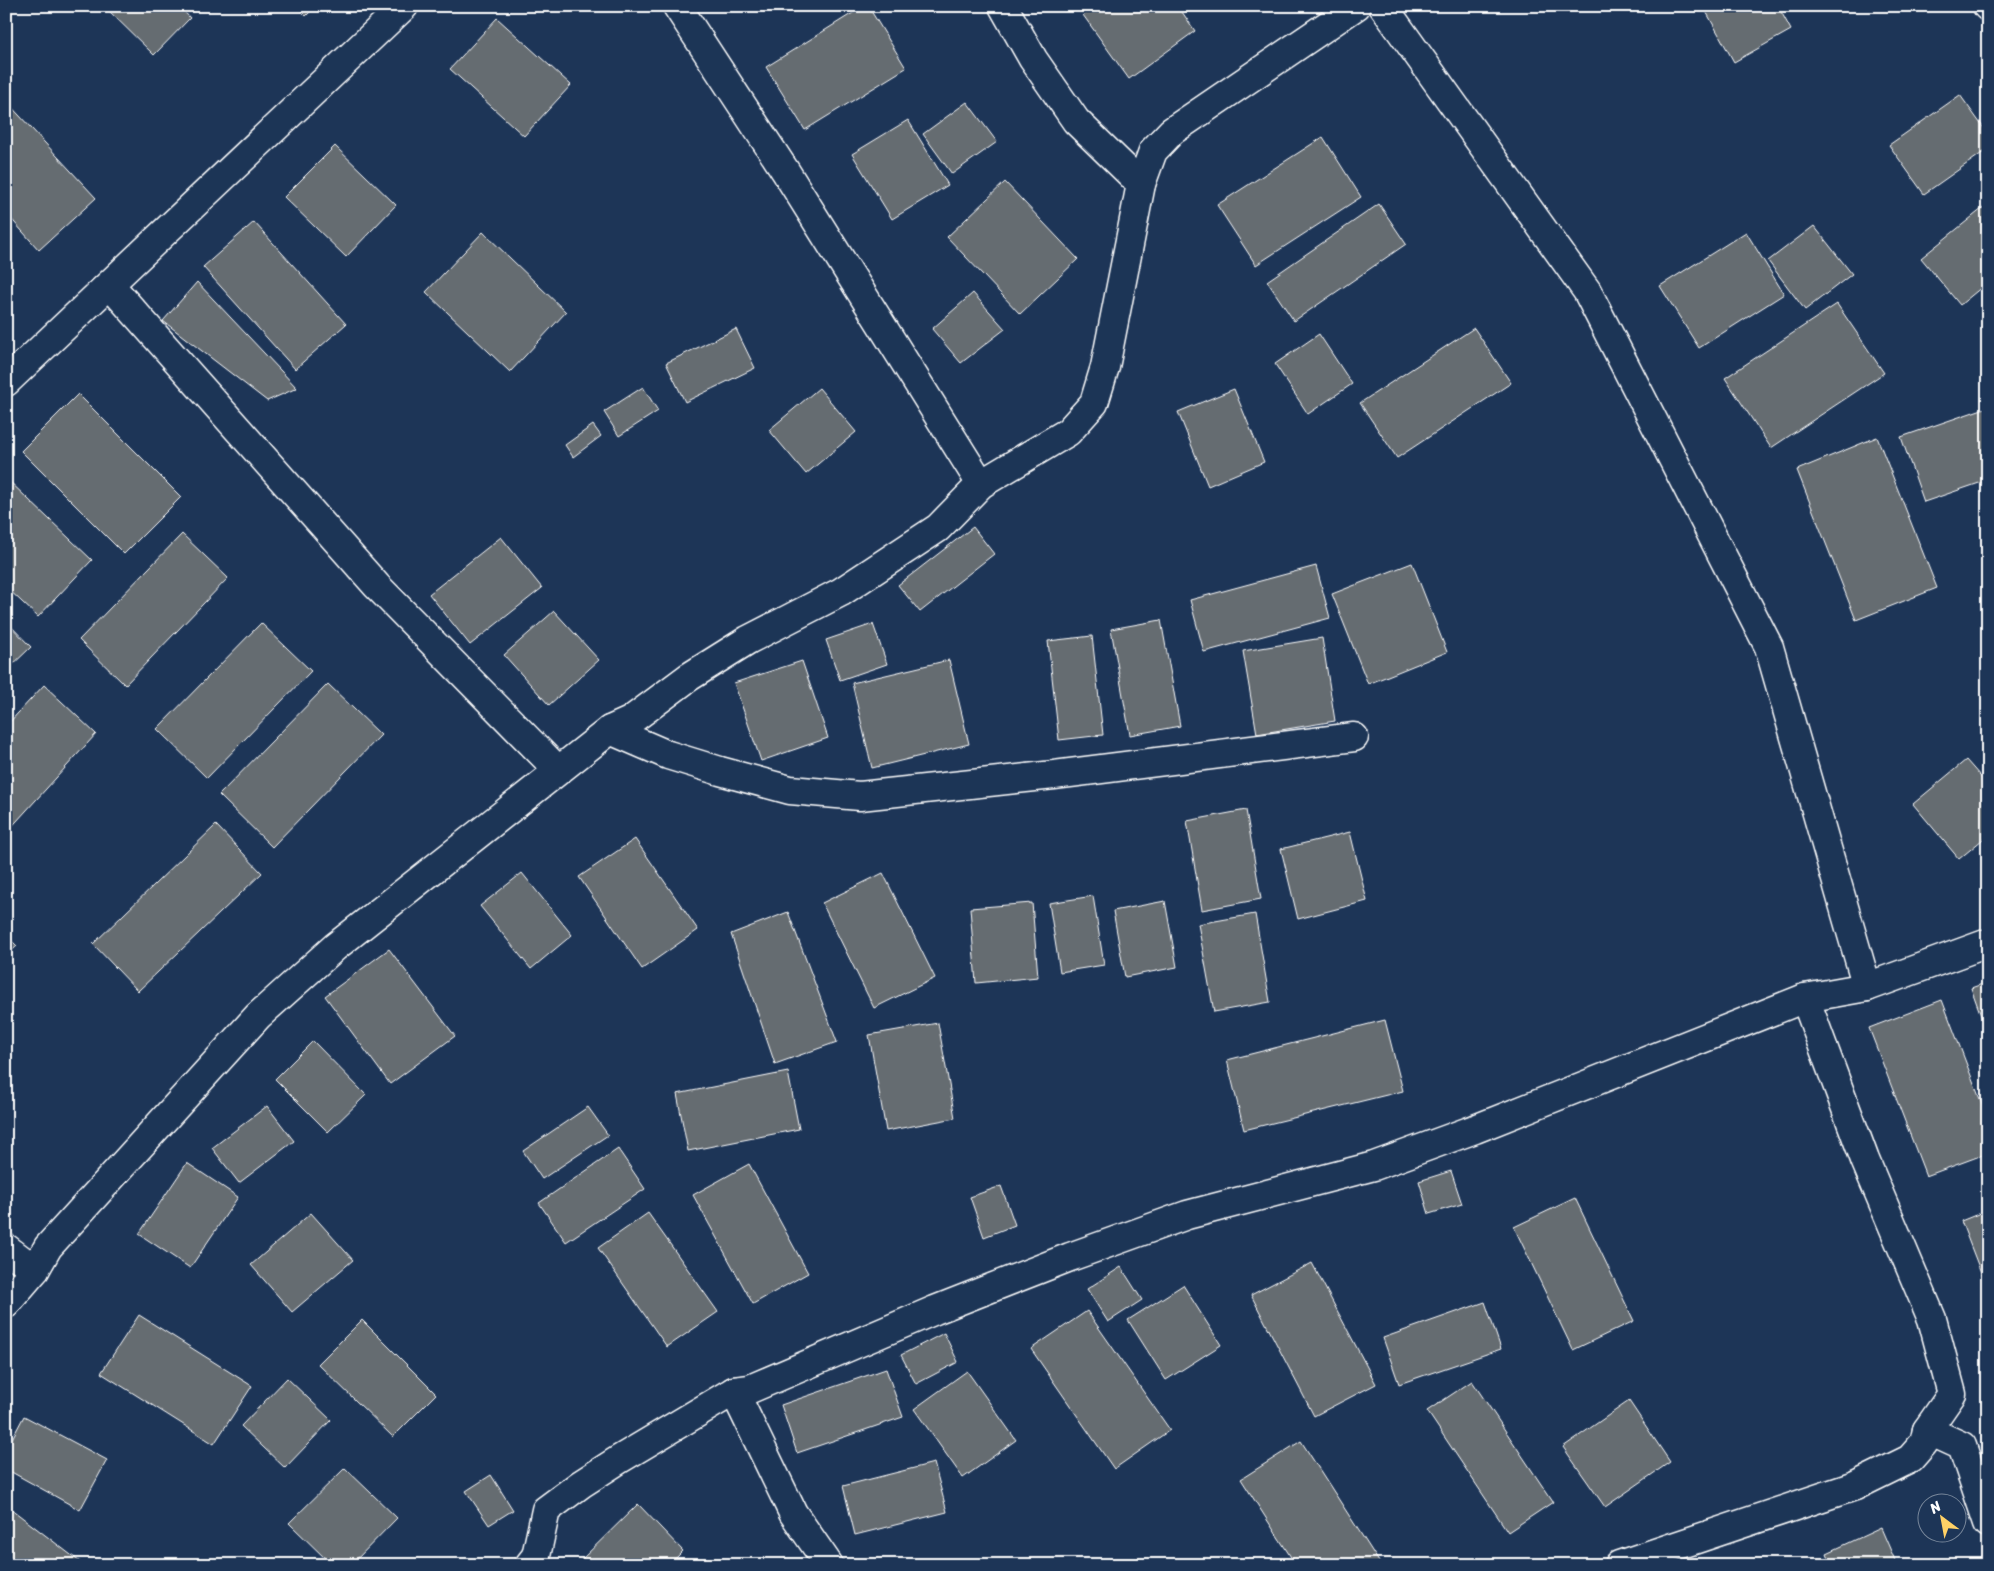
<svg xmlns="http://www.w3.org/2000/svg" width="1994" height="1571" viewBox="0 0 1994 1571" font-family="Sriracha,sans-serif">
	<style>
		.building { fill: #656c71; stroke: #fff }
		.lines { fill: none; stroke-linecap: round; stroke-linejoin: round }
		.minor-casing { stroke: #fff; stroke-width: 31 }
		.minor { stroke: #1d3557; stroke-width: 28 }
	</style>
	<rect width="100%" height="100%" fill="#1d3557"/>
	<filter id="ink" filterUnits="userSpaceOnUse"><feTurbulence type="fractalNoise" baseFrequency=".02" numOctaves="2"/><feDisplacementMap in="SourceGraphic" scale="10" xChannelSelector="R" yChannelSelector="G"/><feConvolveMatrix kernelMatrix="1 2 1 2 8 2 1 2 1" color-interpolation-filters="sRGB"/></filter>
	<g filter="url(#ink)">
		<g class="building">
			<polygon points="104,6 179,6 190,18 154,55"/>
			<polygon points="296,6 316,6 306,16"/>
			<polygon points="864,6 868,6 906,68 805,130 766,67"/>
			<polygon points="1095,6 1178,6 1195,31 1129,79 1083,15"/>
			<polygon points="1703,6 1778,6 1791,30 1734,62"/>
			<polygon points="497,18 571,85 524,136 450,69"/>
			<polygon points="1960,95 1988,134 1988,149 1924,194 1889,145"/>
			<polygon points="6,101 96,198 39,250 6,213"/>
			<polygon points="967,102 997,142 952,174 923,134"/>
			<polygon points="908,120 948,185 892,219 852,154"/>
			<polygon points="1323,137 1361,197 1256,265 1217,205"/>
			<polygon points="335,146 396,205 346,257 284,197"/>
			<polygon points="1005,182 1078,259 1020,314 947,237"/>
			<polygon points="1379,204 1406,244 1294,321 1267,281"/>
			<polygon points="1988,204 1988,282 1960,305 1921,258"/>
			<polygon points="254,222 346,324 295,369 203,267"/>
			<polygon points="1814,226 1852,274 1805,310 1768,261"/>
			<polygon points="483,232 566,312 510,372 426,292"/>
			<polygon points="1746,232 1784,294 1699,348 1660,286"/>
			<polygon points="197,282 297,388 267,401 163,321"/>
			<polygon points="973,293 1005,329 961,363 932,329"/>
			<polygon points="1837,304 1884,373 1771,448 1725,378"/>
			<polygon points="1474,328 1511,383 1397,458 1360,403"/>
			<polygon points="736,329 755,368 685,402 666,363"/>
			<polygon points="1319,334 1352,384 1308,414 1275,364"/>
			<polygon points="643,387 658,411 619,436 604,412"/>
			<polygon points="819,388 856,432 806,474 769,430"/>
			<polygon points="1234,389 1264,462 1208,486 1178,412"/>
			<polygon points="78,394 181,497 124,554 21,451"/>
			<polygon points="1988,407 1988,480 1924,502 1901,437"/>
			<polygon points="593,425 601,436 573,457 565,445"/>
			<polygon points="1877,437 1937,588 1856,620 1797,470"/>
			<polygon points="6,478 92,560 38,617 6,587"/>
			<polygon points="973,527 994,554 920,612 898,585"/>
			<polygon points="182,534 228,578 125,685 79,640"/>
			<polygon points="501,537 542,588 470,645 429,594"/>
			<polygon points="1412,563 1447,652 1368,684 1332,594"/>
			<polygon points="1316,566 1330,618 1204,652 1190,600"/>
			<polygon points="554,611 599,660 549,705 504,655"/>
			<polygon points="1161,620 1180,726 1130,735 1111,629"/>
			<polygon points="6,621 31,647 6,671"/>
			<polygon points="261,623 311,671 207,778 157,729"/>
			<polygon points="873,624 887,664 840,680 826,640"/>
			<polygon points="1092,636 1103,735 1059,740 1048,641"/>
			<polygon points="1322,638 1335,721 1257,734 1243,651"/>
			<polygon points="949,660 969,744 872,768 852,683"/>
			<polygon points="802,661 828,738 761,761 734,683"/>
			<polygon points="328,684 381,735 272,847 219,795"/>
			<polygon points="44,685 96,734 6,833 6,726"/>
			<polygon points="1966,760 1988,785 1988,835 1959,859 1913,804"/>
			<polygon points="1246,810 1261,899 1202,910 1187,821"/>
			<polygon points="216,825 262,873 138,991 93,944"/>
			<polygon points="1350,832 1367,901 1298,919 1281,849"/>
			<polygon points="635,839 698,930 642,969 579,877"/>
			<polygon points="522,873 572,935 531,969 480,906"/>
			<polygon points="883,873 935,978 874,1008 822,903"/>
			<polygon points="1093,896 1104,965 1060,972 1049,903"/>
			<polygon points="1165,901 1177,967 1125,977 1113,911"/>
			<polygon points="1032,903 1038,977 976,983 970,908"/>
			<polygon points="788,912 837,1042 775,1064 731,934"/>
			<polygon points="1255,914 1270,1002 1214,1012 1198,924"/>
			<polygon points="6,935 17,946 6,956"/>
			<polygon points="389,949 455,1036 390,1084 325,996"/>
			<polygon points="1988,982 1988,1035 1971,988"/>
			<polygon points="1942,1000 1988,1120 1988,1153 1926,1176 1869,1028"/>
			<polygon points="1385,1020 1403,1091 1244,1130 1227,1060"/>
			<polygon points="938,1023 955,1118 886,1131 869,1035"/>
			<polygon points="313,1041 366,1095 328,1132 275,1079"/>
			<polygon points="788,1072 799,1129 688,1151 677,1094"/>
			<polygon points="267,1106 294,1141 239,1183 212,1148"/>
			<polygon points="588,1107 608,1135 542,1179 523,1151"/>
			<polygon points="618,1149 645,1189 566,1242 539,1203"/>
			<polygon points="187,1163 238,1197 190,1268 139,1234"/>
			<polygon points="749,1164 808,1273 753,1304 693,1195"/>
			<polygon points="1451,1171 1462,1204 1429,1214 1419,1181"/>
			<polygon points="1001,1186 1015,1225 984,1237 970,1197"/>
			<polygon points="1575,1198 1634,1321 1573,1350 1514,1227"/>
			<polygon points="1988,1210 1988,1282 1985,1283 1961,1221"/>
			<polygon points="311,1213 353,1260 292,1312 251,1265"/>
			<polygon points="648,1213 718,1312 667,1347 598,1248"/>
			<polygon points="1312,1263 1376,1384 1314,1416 1251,1295"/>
			<polygon points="1121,1267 1142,1300 1108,1322 1087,1289"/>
			<polygon points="1183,1285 1221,1345 1166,1380 1128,1320"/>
			<polygon points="1485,1302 1501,1349 1399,1384 1383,1338"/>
			<polygon points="1087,1311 1170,1430 1114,1469 1031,1349"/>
			<polygon points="139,1315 252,1386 214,1444 101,1373"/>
			<polygon points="362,1320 436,1394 393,1437 318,1364"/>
			<polygon points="944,1333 958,1362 916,1384 901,1355"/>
			<polygon points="886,1369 903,1417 797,1453 781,1405"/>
			<polygon points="967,1371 1016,1440 963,1478 914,1409"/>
			<polygon points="287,1378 331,1420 285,1468 241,1426"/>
			<polygon points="1472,1381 1553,1502 1508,1532 1427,1411"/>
			<polygon points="1629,1401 1670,1462 1605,1507 1563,1447"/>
			<polygon points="24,1416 107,1460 80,1510 6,1469 6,1450"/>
			<polygon points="1301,1441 1381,1565 1296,1565 1241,1479"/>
			<polygon points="934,1463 947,1512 855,1535 843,1486"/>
			<polygon points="345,1468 397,1518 351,1565 332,1565 289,1523"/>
			<polygon points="491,1475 513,1510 489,1525 466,1491"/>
			<polygon points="638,1504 683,1551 669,1565 576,1565"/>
			<polygon points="6,1505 84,1565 6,1565"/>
			<polygon points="1881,1528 1897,1565 1832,1565 1827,1553"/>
		</g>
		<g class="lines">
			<defs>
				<g id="minor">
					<polyline points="677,6 786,172 981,484"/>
					<polyline points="1003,6 1033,59 1076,121 1141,184"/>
					<polyline points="1383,6 1587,291 1769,647 1867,987"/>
					<polyline points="1987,6 1988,7"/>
					<polyline points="110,285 377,586 558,770"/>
					<polyline points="6,382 404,6"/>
					<polyline points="610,730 668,755 720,771 790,790 860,796 1054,775 1354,737"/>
					<polyline points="6,1248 35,1270"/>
					<polyline points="6,1304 35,1270 48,1247 258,1016 335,947 610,730 630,721 689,677 748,640 841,592 938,528 981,484 1068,432 1094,403 1105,367 1141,184 1153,151 1172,131 1356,6"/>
					<polyline points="734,1391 793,1513 829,1565"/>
					<polyline points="1927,1430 1962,1446 1988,1523"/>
					<polyline points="529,1565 536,1556 546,1510 581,1484 620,1459 734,1391 750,1389 935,1310 1070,1257 1187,1215 1374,1166 1475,1129 1805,998 1867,987 1988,943"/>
					<polyline points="1619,1565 1855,1486 1910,1459 1924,1443 1927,1430 1952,1394 1932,1319 1865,1160 1805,998"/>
				</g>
			</defs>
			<use href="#minor" class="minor-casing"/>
			<use href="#minor" class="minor"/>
		</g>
	</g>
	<rect width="1994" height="1571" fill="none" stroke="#1d3557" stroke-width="25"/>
	<rect x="12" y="12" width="1969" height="1546" fill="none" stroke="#fff" stroke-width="2" filter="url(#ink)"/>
	<g transform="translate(1942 1518) rotate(328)"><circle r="24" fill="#1d3557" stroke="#77869a"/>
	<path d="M0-4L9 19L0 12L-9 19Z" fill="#ffd166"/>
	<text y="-8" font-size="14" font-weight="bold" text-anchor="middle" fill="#ffffff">N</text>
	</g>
</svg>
